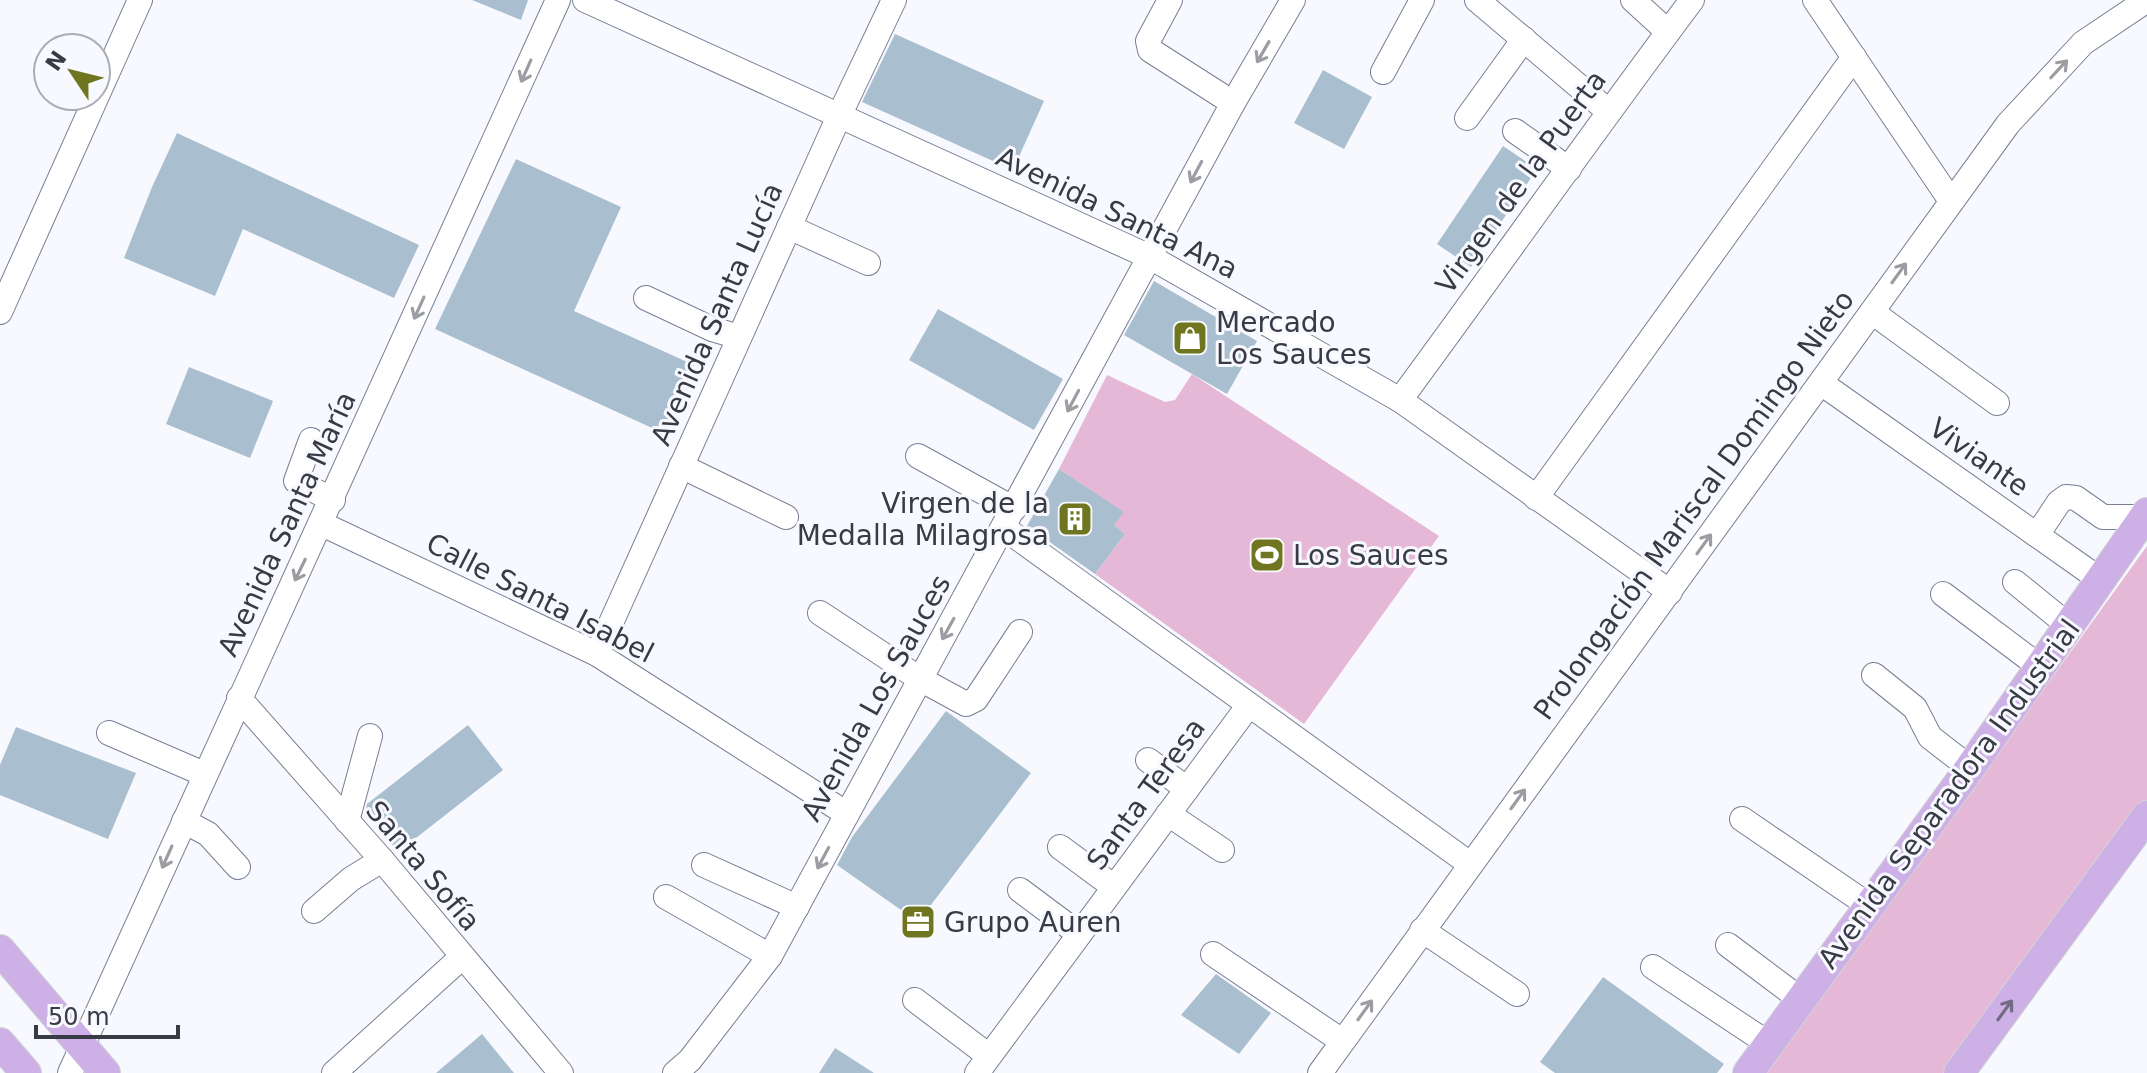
<svg xmlns="http://www.w3.org/2000/svg" width="2147" height="1073" viewBox="0 0 2147 1073" font-family="'DejaVu Sans',sans-serif">
	<style>
		.green { fill: #e6b8d7 }
		.building { fill: #a9bfd0 }
		.lines { fill: none; stroke-linecap: round; stroke-linejoin: round }
		.minor-casing { stroke: #787e94; stroke-width: 26 }
		.major-casing { stroke: #d3d4d6; stroke-width: 32 }
		.minor { stroke: #fff; stroke-width: 24 }
		.major { stroke: #ccb0e6; stroke-width: 30 }
		.oneway { stroke: #9c9da2 }
		.oneway2 { stroke: #736a85 }
		.labels { text-anchor: middle; dominant-baseline: central; stroke-width: 6; stroke-linejoin: round; paint-order: stroke }
		.street-label { font-size: 28px; fill: #383b45; stroke: #f8f9fe }
		.poi-label { font-size: 28px; fill: #383b45; stroke: #f8f9fe; text-anchor: start }
	</style>
	<rect width="100%" height="100%" fill="#f8f9fe"/>
	<g class="green">
		<polygon points="1192,374 1439,536 1304,724 1095,574 1125,534 1114,525 1123,512 1059,469 1107,375 1165,402 1175,400"/>
		<polygon points="2147,546 2147,804 1955,1073 1767,1073"/>
	</g>
	<g class="building">
		<polygon points="472,0 528,0 521,20"/>
		<polygon points="895,34 1044,101 1013,170 862,102"/>
		<polygon points="1323,70 1372,97 1344,149 1294,123"/>
		<polygon points="177,133 419,245 394,298 243,229 215,296 124,258 152,187"/>
		<polygon points="1503,146 1537,169 1471,267 1437,244"/>
		<polygon points="516,159 621,207 574,311 694,365 663,433 435,329"/>
		<polygon points="1154,281 1257,341 1227,394 1124,335"/>
		<polygon points="938,309 1063,379 1034,430 909,360"/>
		<polygon points="189,367 273,401 250,458 166,424"/>
		<polygon points="1059,469 1124,512 1114,525 1125,534 1095,574 1027,526"/>
		<polygon points="946,711 1031,773 918,922 837,865 852,837"/>
		<polygon points="468,725 503,770 398,852 366,809 367,804"/>
		<polygon points="16,727 136,773 108,839 0,795 0,765"/>
		<polygon points="1216,974 1271,1013 1239,1054 1181,1015"/>
		<polygon points="1603,977 1724,1064 1717,1073 1555,1073 1540,1062"/>
		<polygon points="482,1034 514,1073 436,1073"/>
		<polygon points="835,1048 874,1073 819,1073"/>
	</g>
	<g class="lines">
		<defs>
			<g id="minor">
				<polyline points="585,0 1150,257 1400,400 1670,592"/>
				<polyline points="1170,0 1148,41 1150,50 1233,103"/>
				<polyline points="1477,0 1608,111"/>
				<polyline points="1633,0 1668,32"/>
				<polyline points="1815,0 1951,201"/>
				<polyline points="1383,72 1422,0"/>
				<polyline points="1467,118 1524,39"/>
				<polyline points="1515,131 1569,169"/>
				<polyline points="789,227 868,263"/>
				<polyline points="646,298 712,329 739,337"/>
				<polyline points="0,312 140,0"/>
				<polyline points="1872,312 1997,403"/>
				<polyline points="1821,383 2102,581"/>
				<path d="M 1400,400 C 1498,267 1593,132 1692,0"/>
				<polyline points="311,440 296,481 333,500"/>
				<polyline points="918,456 1014,509"/>
				<polyline points="681,466 786,517"/>
				<polyline points="1536,498 1854,57"/>
				<polyline points="322,524 597,654 847,814"/>
				<polyline points="1004,528 1470,864"/>
				<polyline points="2037,535 2059,502 2066,497 2076,498 2103,517 2144,517"/>
				<polyline points="2015,582 2069,626"/>
				<polyline points="1943,594 2040,667"/>
				<polyline points="820,613 920,679 966,704 976,699 1020,632"/>
				<polyline points="597,654 840,114 894,0"/>
				<polyline points="1874,675 1915,708 1930,737 1970,768"/>
				<polyline points="239,698 382,860 561,1073"/>
				<polyline points="109,733 204,774"/>
				<polyline points="1148,760 1187,789"/>
				<polyline points="1168,814 1222,850"/>
				<polyline points="1742,819 1871,907"/>
				<polyline points="184,821 208,834 238,867"/>
				<polyline points="347,821 370,736"/>
				<polyline points="1060,847 1114,887"/>
				<polyline points="704,865 797,907"/>
				<polyline points="1020,890 1079,934"/>
				<polyline points="666,897 770,956"/>
				<polyline points="314,911 351,879 382,860"/>
				<polyline points="1422,930 1517,994"/>
				<polyline points="1728,945 1800,999"/>
				<polyline points="1213,954 1342,1041"/>
				<polyline points="1653,967 1769,1044"/>
				<polyline points="915,1000 989,1056"/>
				<polyline points="70,1073 558,0"/>
				<polyline points="334,1073 462,957"/>
				<polyline points="675,1073 690,1060 770,956 1233,103 1293,0"/>
				<polyline points="977,1073 1249,705"/>
				<polyline points="1320,1073 2008,124 2083,43 2147,0"/>
			</g>
			<g id="major">
				<polyline points="0,950 105,1073"/>
				<polyline points="0,1043 26,1073"/>
				<polyline points="1748,1073 1970,768 2147,513"/>
				<polyline points="1959,1073 2147,816"/>
			</g>
		</defs>
		<use href="#minor" class="minor-casing"/>
		<use href="#major" class="major-casing"/>
		<use href="#minor" class="minor"/>
		<use href="#major" class="major"/>
	</g>
	<defs><path id="oneway-shaft" d="M-6 0H5M1.5-3L5.5 0L1.5 3" fill="none" stroke-width="1.6" stroke-linecap="round" stroke-linejoin="round" transform="scale(2)"/></defs>
	<g class="oneway">
		<use href="#oneway-shaft" transform="translate(1263 52) rotate(120)"/>
		<use href="#oneway-shaft" transform="translate(2059 69) rotate(-47)"/>
		<use href="#oneway-shaft" transform="translate(526 71) rotate(114)"/>
		<use href="#oneway-shaft" transform="translate(1196 172) rotate(118)"/>
		<use href="#oneway-shaft" transform="translate(1899 273) rotate(-54)"/>
		<use href="#oneway-shaft" transform="translate(419 308) rotate(114)"/>
		<use href="#oneway-shaft" transform="translate(1073 401) rotate(118)"/>
		<use href="#oneway-shaft" transform="translate(1704 544) rotate(-54)"/>
		<use href="#oneway-shaft" transform="translate(300 570) rotate(116)"/>
		<use href="#oneway-shaft" transform="translate(948 629) rotate(119)"/>
		<use href="#oneway-shaft" transform="translate(1518 799) rotate(-54)"/>
		<use href="#oneway-shaft" transform="translate(167 857) rotate(114)"/>
		<use href="#oneway-shaft" transform="translate(823 858) rotate(118)"/>
		<use href="#oneway-shaft" transform="translate(1365 1010) rotate(-54)"/>
	</g>
	<use class="oneway2" href="#oneway-shaft" transform="translate(2005 1010) rotate(-54)"/>
	<defs>
		<symbol id="shop-square" viewBox="-11 -11 22 22"><rect x="-9" y="-9" width="18" height="18" rx="4" fill="#70761f" stroke="#f8f9fe"/><path d="M-5-2.5h2.3a2.7 3.5 0 0 1 5.4 0H5L5.5 6h-11ZM-1.5-2.5h3a1.5 2.3 0 0 0-3 0Z" fill="#fff"/></symbol>
		<symbol id="building-square" viewBox="-11 -11 22 22"><rect x="-9" y="-9" width="18" height="18" rx="4" fill="#70761f" stroke="#f8f9fe"/><path d="M-4-6H4V6H1V3H-1V6H-4ZM-2.5-4.3h1.7v1.8h-1.7ZM.8-4.3h1.7v1.8H.8ZM-2.5-1h1.7V.8h-1.7ZM.8-1h1.7V.8H.8Z" fill="#fff"/></symbol>
		<symbol id="stadium-square" viewBox="-11 -11 22 22"><rect x="-9" y="-9" width="18" height="18" rx="4" fill="#70761f" stroke="#f8f9fe"/><path d="M0-5a6.5 5 0 1 0 0 10a6.5 5 0 1 0 0-10ZM-3.5-1.8h7v3.6h-7Z" fill="#fff"/></symbol>
		<symbol id="office-square" viewBox="-11 -11 22 22"><rect x="-9" y="-9" width="18" height="18" rx="4" fill="#70761f" stroke="#f8f9fe"/><path d="M-6-3h4V-5.5h4V-3h4V5H-6ZM-1-4.5V-3h2v-1.5ZM-6 0V1H6V0Z" fill="#fff"/></symbol>
	</defs>
	<g fill-rule="evenodd">
		<use href="#shop-square" x="1170" y="318" width="40" height="40"/>
		<use href="#building-square" x="1055" y="499" width="40" height="40"/>
		<use href="#stadium-square" x="1247" y="535" width="40" height="40"/>
		<use href="#office-square" x="898" y="902" width="40" height="40"/>
	</g>
	<g class="labels">
		<g class="street-label">
			<text transform="translate(1521 182) rotate(-54)">Virgen de la Puerta</text>
			<text transform="translate(1117 213) rotate(26)">Avenida Santa Ana</text>
			<text transform="translate(717 314) rotate(-66)">Avenida Santa Lucía</text>
			<text transform="translate(1979 457) rotate(35)">Viviante</text>
			<text transform="translate(1694 505) rotate(-54)">Prolongación Mariscal Domingo Nieto</text>
			<text transform="translate(287 524) rotate(-65)">Avenida Santa María</text>
			<text transform="translate(540 598) rotate(27)">Calle Santa Isabel</text>
			<text transform="translate(876 698) rotate(-61)">Avenida Los Sauces</text>
			<text transform="translate(1146 794) rotate(-54)">Santa Teresa</text>
			<text transform="translate(1949 794) rotate(-54)">Avenida Separadora Industrial</text>
			<text transform="translate(423 866) rotate(50)">Santa Sofía</text>
		</g>
		<g class="poi-label">
			<text x="1216" y="322">Mercado<tspan x="1216" dy="32">Los Sauces</tspan></text>
			<text x="1049" y="503" text-anchor="end">Virgen de la<tspan x="1049" dy="32">Medalla Milagrosa</tspan></text>
			<text x="1293" y="555">Los Sauces</text>
			<text x="944" y="922">Grupo Auren</text>
		</g>
	</g>
	<g transform="translate(72 72) rotate(305)"><circle r="38" fill="#f8f9fe" stroke="#abadb4" stroke-width="2"/>
	<path d="M0-6L14 30L0 20L-14 30Z" fill="#70761f"/>
	<text y="-12" font-size="22" font-weight="bold" text-anchor="middle" fill="#383b45">N</text>
	</g>
	<path d="M36 1025v12h142v-12" fill="none" stroke="#383b45" stroke-width="4"/>
	<text x="48" y="1025" font-size="24" fill="#383b45" stroke="#f8f9fe" stroke-width="6" paint-order="stroke">50 m</text>
</svg>
